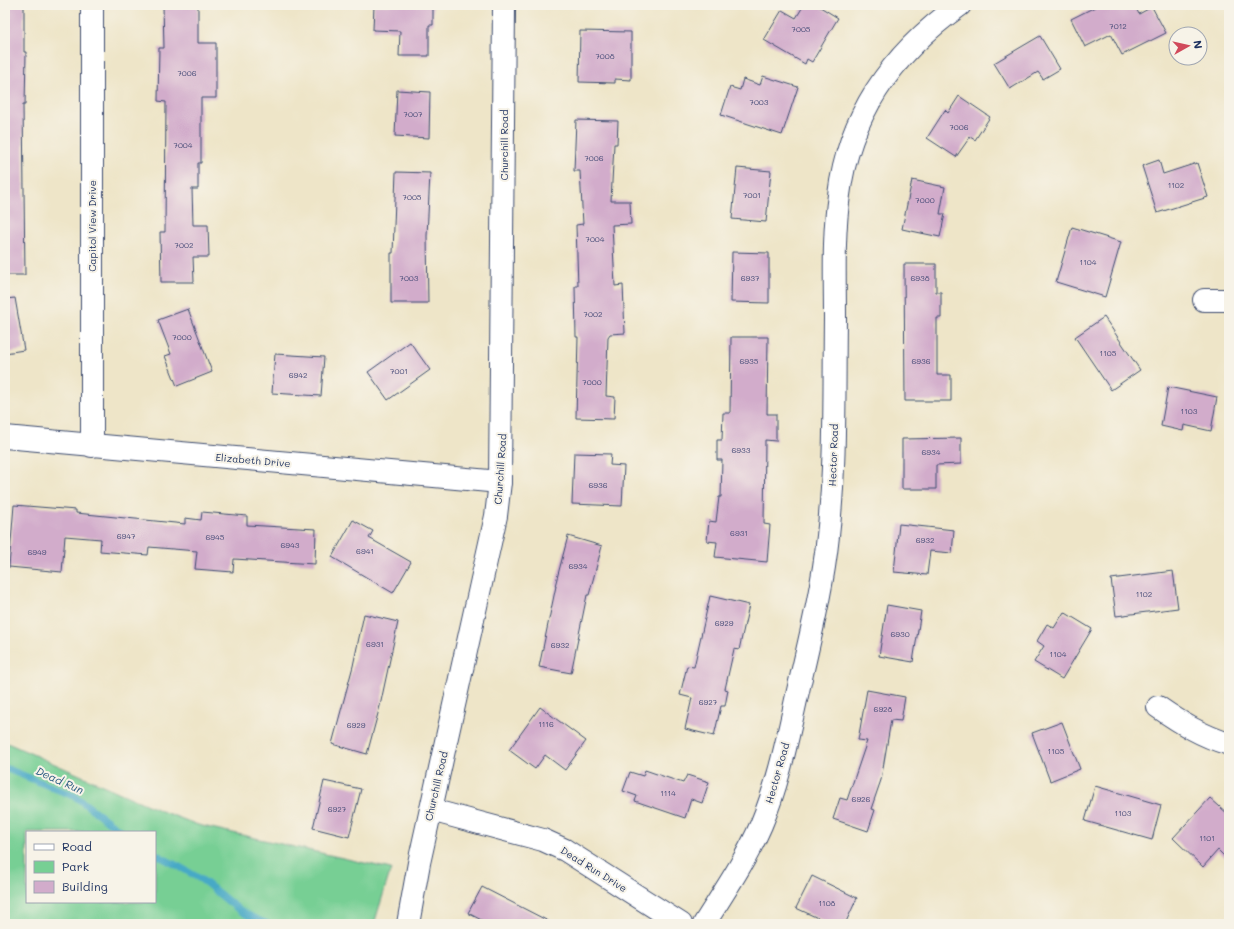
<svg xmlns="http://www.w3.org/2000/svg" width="1234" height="929" viewBox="0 0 1234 929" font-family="Mali,sans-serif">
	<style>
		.green { fill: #77cf94; stroke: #497f79; fill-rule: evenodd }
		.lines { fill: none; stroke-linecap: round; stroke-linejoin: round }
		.stream { stroke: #46a9c6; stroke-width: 7 }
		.building { fill: #d2accb }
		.minor-casing { stroke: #3b4a6e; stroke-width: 24 }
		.minor { stroke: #fff; stroke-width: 22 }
		.labels { text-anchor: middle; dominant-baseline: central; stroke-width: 4; stroke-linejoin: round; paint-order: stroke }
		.number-label { font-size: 8px; fill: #494e79 }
		.street-label { font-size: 10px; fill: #1b2f5e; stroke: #f7f3e8 }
		.water-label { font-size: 11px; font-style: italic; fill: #2a5a82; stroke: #f7f3e8 }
	</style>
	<rect width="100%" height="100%" fill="#f7f3e8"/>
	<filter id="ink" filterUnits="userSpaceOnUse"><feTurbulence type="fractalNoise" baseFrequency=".025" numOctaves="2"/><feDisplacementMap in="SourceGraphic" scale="8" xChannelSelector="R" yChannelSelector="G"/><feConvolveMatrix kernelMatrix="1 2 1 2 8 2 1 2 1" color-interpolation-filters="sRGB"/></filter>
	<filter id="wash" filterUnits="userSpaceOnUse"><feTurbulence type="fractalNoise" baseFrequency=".012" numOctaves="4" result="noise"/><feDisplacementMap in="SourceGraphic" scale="16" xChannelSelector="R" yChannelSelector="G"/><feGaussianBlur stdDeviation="0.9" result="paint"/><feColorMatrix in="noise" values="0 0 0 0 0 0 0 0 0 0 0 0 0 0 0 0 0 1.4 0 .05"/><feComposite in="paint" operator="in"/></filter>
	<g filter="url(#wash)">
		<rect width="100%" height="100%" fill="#eee5c8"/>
		<path class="green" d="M 5,742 L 159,810 L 198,825 L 391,869 L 374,924 L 8,924 L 5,919 ZM 27,832 L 155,832 L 155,902 L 27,902 Z"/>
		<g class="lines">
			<g class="stream">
				<polyline points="5,768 76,797 122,832"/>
				<path d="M 155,854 C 172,863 191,872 206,883 C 228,900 240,915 268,924"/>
			</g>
		</g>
		<g id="blocks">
			<g class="building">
				<polygon points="5,5 24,5 24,52 26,52 25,105 23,105 25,275 5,275"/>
				<polygon points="163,5 198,5 198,43 216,43 216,98 201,98 201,163 198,163 198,189 192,189 193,225 208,225 209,257 193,257 194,282 161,282 160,232 165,232 166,102 158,101 159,48 164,48"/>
				<polygon points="374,5 433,5 433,25 429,25 429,56 399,56 400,31 373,30"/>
				<polygon points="804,5 817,5 838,18 812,62 807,59 805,64 764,40 782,10 796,18"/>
				<polygon points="1099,5 1134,5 1139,14 1152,7 1166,33 1122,55 1111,34 1085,47 1071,19"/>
				<polygon points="580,31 631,32 631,80 615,79 615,83 579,82"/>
				<polygon points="1040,36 1060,69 1043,79 1038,72 1010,89 994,63"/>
				<polygon points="763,76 798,87 782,135 721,115 730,87 740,90 743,79 760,85"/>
				<polygon points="397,90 430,92 429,138 395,136"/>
				<polygon points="959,96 990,117 975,140 970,137 956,157 927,138 945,110 948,113"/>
				<polygon points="576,120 618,121 617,144 614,144 611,201 630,201 631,224 612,225 615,286 623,285 625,333 610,334 608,337 606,396 615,397 614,419 576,418 578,337 576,337 575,286 578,286 576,225 583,224 580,171 574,171"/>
				<polygon points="1159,160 1163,174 1197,163 1208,197 1157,213 1142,166"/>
				<polygon points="737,168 771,171 766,222 732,219"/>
				<polygon points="396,172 430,173 427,236 428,303 391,303 391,253 393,253"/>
				<polygon points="912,180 945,187 940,214 945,214 940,237 902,229"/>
				<polygon points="1072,227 1121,242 1105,297 1056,282"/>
				<polygon points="732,252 769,253 769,303 731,302"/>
				<polygon points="904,264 936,264 936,292 941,292 941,318 937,318 937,375 951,375 951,401 905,401"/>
				<polygon points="15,298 24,350 5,353 5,299"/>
				<polygon points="188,309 212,372 177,386 165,356 171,354 158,320"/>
				<polygon points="1104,317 1140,370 1111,390 1075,337"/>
				<polygon points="731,337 768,337 767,414 776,414 776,441 765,440 764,524 770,525 767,562 715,557 717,542 707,541 709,521 716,522 719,497 721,497 722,460 717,460 717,440 722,440 723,413 730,413"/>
				<polygon points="410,342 430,370 388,400 368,372"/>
				<polygon points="275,354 324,357 321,396 272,393"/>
				<polygon points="1168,387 1217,397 1211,431 1184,425 1183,431 1161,426"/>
				<polygon points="961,438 961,464 936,465 936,489 902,489 902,439"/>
				<polygon points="574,453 611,454 610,465 624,466 622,506 572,504"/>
				<polygon points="14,505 76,510 76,513 185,524 185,518 201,520 202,512 247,516 247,525 316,529 315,564 234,559 233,572 195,569 197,551 149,547 148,555 100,551 101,539 65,536 62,572 9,567"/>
				<polygon points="353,520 373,531 369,538 411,562 393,593 332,557"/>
				<polygon points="899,524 954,530 952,553 930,551 927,575 894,572"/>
				<polygon points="568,536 602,546 589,595 587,595 571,673 539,667 556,586 555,586"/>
				<polygon points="1173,571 1178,608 1116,616 1111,579"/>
				<polygon points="710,596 749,605 739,650 734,649 725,689 728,690 725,706 721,706 714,736 685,729 692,698 680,695 687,666 694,667"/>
				<polygon points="887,605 921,611 913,662 879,656"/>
				<polygon points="1064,612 1092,629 1062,679 1034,662 1044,646 1037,641 1047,624 1054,628"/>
				<polygon points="364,614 398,622 380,706 367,754 332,744 353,666"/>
				<polygon points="867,690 905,697 901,721 891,720 881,780 871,809 875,810 868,831 833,819 840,798 847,800 867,741 858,740"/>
				<polygon points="540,707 586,741 565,770 545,755 535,769 509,750"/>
				<polygon points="1062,722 1080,769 1050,781 1032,733"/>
				<polygon points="645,770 683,783 687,775 709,782 702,803 691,799 685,818 635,801 637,796 623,791 630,772 643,776"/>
				<polygon points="324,781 361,789 349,837 313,828"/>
				<polygon points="1095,786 1161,805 1152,840 1085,821"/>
				<polygon points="1210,798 1229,815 1229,861 1218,850 1203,867 1173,838"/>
				<polygon points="812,876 857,898 845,924 831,924 796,908"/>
				<polygon points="482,887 554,924 489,924 468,913"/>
			</g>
		</g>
	</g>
	<g filter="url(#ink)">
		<use href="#blocks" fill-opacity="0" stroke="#3b4a6e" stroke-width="1"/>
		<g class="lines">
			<defs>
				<g id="minor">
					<polyline points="1204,300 1229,300"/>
					<polyline points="5,437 500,482"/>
					<polyline points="92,446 92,5"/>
					<path d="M 1158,707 C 1181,723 1202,736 1229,744"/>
					<polyline points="431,810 543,840 565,850 681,924"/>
					<polyline points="408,924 419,863 496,516 500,482 504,5"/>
					<path d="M 704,924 C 724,892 746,860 761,825 C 780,780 789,730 800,682 C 811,634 823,585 828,536 C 836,464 834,391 835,319 C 835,278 833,236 839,195 C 849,113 894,52 960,5"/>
				</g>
			</defs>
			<use href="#minor" class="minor-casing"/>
			<use href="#minor" class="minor"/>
		</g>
	</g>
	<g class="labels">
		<g class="number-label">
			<text x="1118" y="26">7012</text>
			<text x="801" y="29">7005</text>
			<text x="605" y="56">7008</text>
			<text x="187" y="73">7006</text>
			<text x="759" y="102">7003</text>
			<text x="413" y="114">7007</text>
			<text x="959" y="127">7006</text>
			<text x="183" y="145">7004</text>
			<text x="594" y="158">7006</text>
			<text x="1176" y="185">1102</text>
			<text x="752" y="195">7001</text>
			<text x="412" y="197">7005</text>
			<text x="925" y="200">7000</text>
			<text x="595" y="239">7004</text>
			<text x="184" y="245">7002</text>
			<text x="1088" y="262">1104</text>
			<text x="409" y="278">7003</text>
			<text x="750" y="278">6937</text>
			<text x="920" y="278">6938</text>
			<text x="593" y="314">7002</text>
			<text x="182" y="337">7000</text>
			<text x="1108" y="353">1105</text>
			<text x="749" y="361">6935</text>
			<text x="921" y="361">6936</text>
			<text x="399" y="371">7001</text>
			<text x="298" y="375">6942</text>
			<text x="592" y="382">7000</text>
			<text x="1189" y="411">1103</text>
			<text x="741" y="450">6933</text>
			<text x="931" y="452">6934</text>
			<text x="598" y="485">6936</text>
			<text x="739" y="533">6931</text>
			<text x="126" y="536">6947</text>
			<text x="215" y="537">6945</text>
			<text x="925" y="540">6932</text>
			<text x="290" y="545">6943</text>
			<text x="365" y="551">6941</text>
			<text x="37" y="552">6949</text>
			<text x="578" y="566">6934</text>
			<text x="1144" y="594">1102</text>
			<text x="724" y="623">6929</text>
			<text x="900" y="634">6930</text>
			<text x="375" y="644">6931</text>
			<text x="560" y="645">6932</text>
			<text x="1058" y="654">1104</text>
			<text x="708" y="702">6927</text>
			<text x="883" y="709">6928</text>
			<text x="546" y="724">1116</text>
			<text x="356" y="725">6929</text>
			<text x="1056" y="751">1105</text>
			<text x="668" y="793">1114</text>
			<text x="861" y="799">6926</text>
			<text x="337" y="809">6927</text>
			<text x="1123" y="813">1103</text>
			<text x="1207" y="838">1101</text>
			<text x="827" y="903">1108</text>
		</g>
		<g class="street-label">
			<text transform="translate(504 145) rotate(-90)">Churchill Road</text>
			<text transform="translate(92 226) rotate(-90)">Capitol View Drive</text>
			<text transform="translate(833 455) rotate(-88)">Hector Road</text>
			<text transform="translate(253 460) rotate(5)">Elizabeth Drive</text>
			<text transform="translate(500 469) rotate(-86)">Churchill Road</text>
			<text transform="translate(777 773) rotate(-74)">Hector Road</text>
			<text transform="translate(436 786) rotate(-77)">Churchill Road</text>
			<text transform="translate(594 869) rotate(32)">Dead Run Drive</text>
		</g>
		<g class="water-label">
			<text transform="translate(60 780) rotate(24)">Dead Run</text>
		</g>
	</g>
	<rect width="1234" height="929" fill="none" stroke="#f7f3e8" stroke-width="20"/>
	<rect x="26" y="831" width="130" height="72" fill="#f7f3e8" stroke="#9fa5b1"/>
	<rect x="34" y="844" width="20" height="6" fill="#ffffff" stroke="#9fa5b1"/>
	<text x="62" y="851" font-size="12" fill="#1b2f5e">Road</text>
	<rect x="34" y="861" width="20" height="12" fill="#77cf94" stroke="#9fa5b1"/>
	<text x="62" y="871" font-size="12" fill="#1b2f5e">Park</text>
	<rect x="34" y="881" width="20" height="12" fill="#d2accb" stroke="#9fa5b1"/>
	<text x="62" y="891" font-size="12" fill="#1b2f5e">Building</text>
	<g transform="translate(1188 46) rotate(82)"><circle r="19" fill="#f7f3e8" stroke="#9fa5b1"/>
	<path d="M0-3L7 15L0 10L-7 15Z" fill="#d1495b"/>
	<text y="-6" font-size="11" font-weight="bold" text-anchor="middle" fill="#1b2f5e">N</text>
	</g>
</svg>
